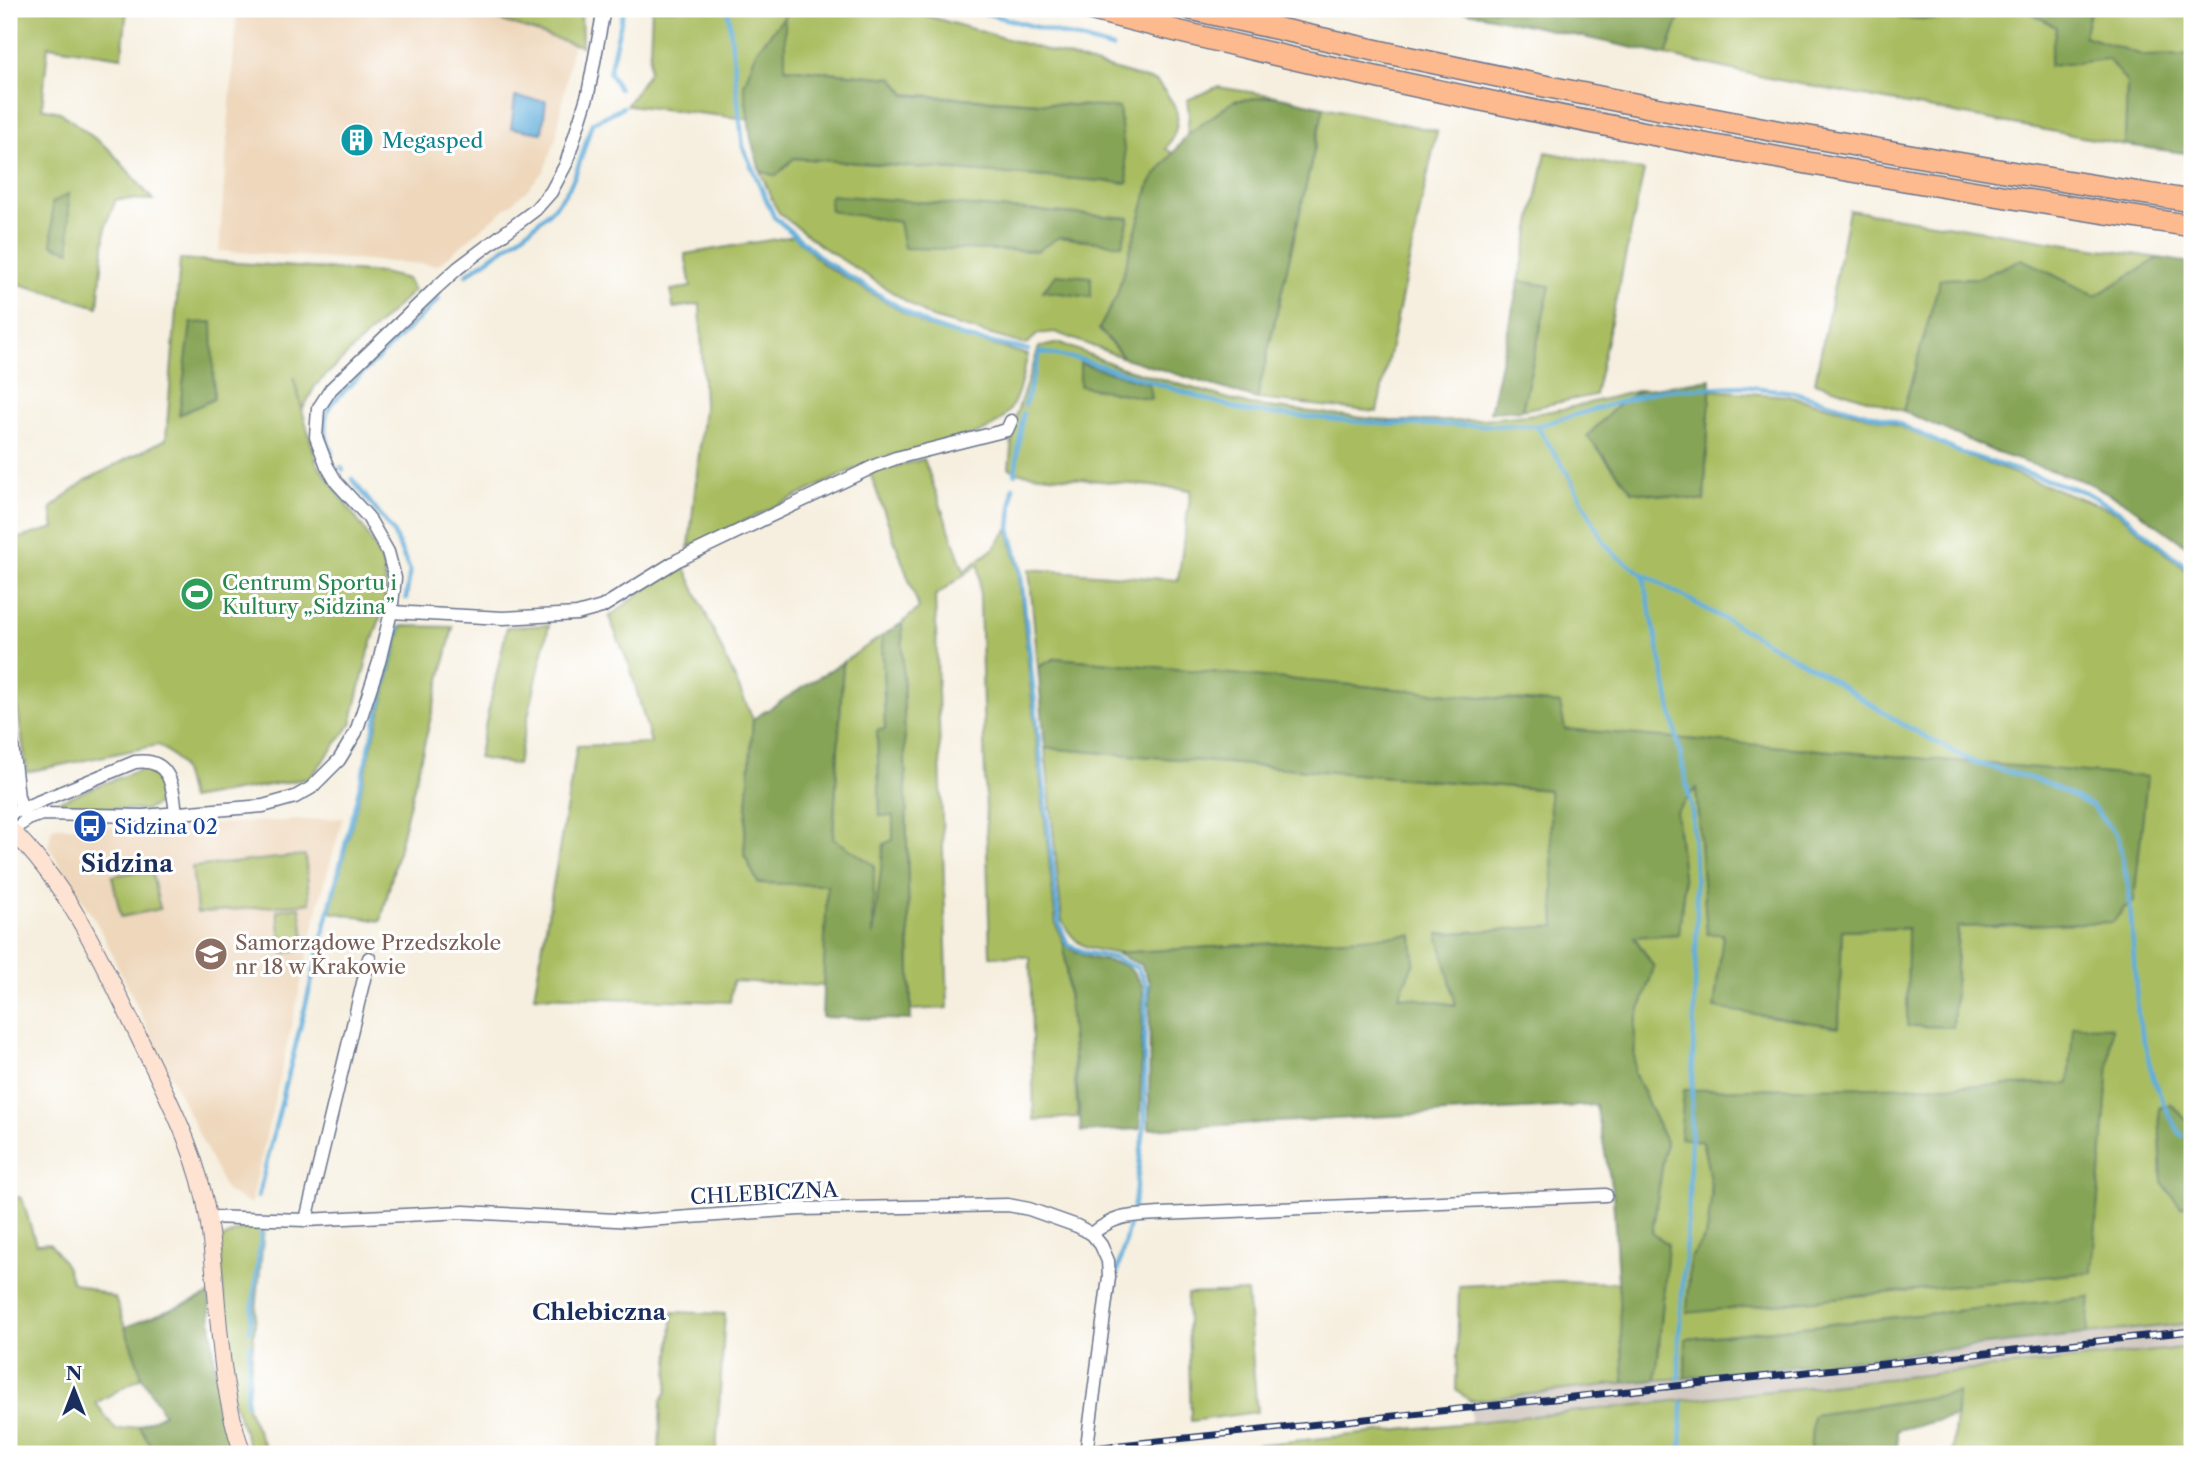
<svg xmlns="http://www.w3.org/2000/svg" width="2201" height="1463" viewBox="0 0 2201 1463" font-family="'Libre Caslon Text',serif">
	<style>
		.built { fill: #eed7bb }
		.industrial { fill: #ccc2b9 }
		.green { fill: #a9bd61; stroke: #627660; stroke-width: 2; fill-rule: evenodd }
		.forest { fill: #86a457; stroke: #506a5a; stroke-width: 2 }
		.water { fill: #60aeda; stroke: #3e6e9c; stroke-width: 2 }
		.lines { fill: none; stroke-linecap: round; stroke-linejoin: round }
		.stream { stroke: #60aeda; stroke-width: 4.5 }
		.street-casing { stroke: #68728b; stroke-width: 15 }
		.secondary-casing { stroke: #68728b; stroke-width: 18 }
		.highway-casing { stroke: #68728b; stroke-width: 24 }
		.street { stroke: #fff; stroke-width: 12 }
		.secondary { stroke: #fee3d2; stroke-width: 16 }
		.highway { stroke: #fcba8e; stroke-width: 21 }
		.rail-casing { stroke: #1b2f5e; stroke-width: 7 }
		.rail { stroke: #fff; stroke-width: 4.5; stroke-dasharray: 13; stroke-linecap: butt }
		.labels { text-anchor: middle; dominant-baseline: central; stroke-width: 6; stroke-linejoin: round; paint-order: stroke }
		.culture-label { font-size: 21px; fill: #0d838f; stroke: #fff; text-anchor: start }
		.leisure-label { font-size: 21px; fill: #27864d; stroke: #fff; text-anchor: start }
		.transit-label { font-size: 21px; fill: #164399; stroke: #fff; text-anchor: start }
		.education-label { font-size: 21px; fill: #785e54; stroke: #fff; text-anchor: start }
		.street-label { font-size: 21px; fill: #1b2f5e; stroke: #fff }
		.neighbourhood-label { font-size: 23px; font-weight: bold; fill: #1b2f5e; stroke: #fff }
		.quarter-label { font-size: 24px; font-weight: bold; fill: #1b2f5e; stroke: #fff }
	</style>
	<rect width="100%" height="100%" fill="#fff"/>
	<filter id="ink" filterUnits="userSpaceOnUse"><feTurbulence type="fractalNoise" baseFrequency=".0143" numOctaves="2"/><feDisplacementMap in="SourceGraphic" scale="14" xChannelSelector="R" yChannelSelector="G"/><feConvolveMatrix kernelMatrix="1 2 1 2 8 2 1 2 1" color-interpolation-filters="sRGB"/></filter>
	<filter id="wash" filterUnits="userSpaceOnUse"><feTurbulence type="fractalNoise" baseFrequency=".00686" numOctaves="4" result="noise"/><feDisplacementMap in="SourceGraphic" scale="28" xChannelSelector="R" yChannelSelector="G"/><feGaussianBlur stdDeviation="1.57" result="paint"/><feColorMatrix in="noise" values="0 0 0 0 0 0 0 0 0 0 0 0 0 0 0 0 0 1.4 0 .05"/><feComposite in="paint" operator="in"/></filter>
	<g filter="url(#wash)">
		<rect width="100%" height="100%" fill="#f6efdf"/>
		<g class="built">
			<polygon points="237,9 464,9 573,44 556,138 544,171 525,192 438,265 219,251"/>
			<polygon points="343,818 320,899 251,1204 226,1191 99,927 48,846 52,827 144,827"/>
		</g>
		<polygon class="industrial" points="2192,1323 2192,1347 1471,1422 1470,1401"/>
		<g class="green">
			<polygon points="9,9 127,9 122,57 48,46 42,108 60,112 110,150 153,200 116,199 106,226 98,307 9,281"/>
			<polygon points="464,9 581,9 582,46 573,44"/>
			<path d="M 652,9 L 903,9 L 1157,82 C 1178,107 1186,119 1166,149 L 1173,153 L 1150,183 L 1116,298 L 1099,329 L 1124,358 L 1055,332 L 1038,334 L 1026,345 L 932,318 L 821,246 L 780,214 L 775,206 L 760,171 L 776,175 L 794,158 L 1127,183 L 1119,108 L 906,94 L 893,78 L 785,68 L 785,17 L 757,50 L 744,85 L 749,119 L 627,105 L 649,72 ZM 830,196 L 1129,218 L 1129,219 L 1122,245 L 1059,237 L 905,248 L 899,222 Z"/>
			<polygon points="1682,9 1901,9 1899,17 1960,20 1964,9 2025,9 2108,59 2127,83 2125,145 1768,78 1666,55"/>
			<polygon points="2091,9 2192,9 2192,55 2145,56 2083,36"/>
			<polygon points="1217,87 1276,96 1234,101 1187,135 1189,113 1187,100"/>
			<polygon points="1324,107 1437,131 1377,412 1257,399"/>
			<polygon points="1546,152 1644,171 1595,395 1522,410 1550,286 1519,281"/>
			<polygon points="1849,210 2159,258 2095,296 2022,259 1979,278 1941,279 1903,411 1815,382"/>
			<path d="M 794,236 L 824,265 L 928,327 L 1028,355 C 1017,394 1018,417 977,434 L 872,461 L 687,548 L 689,546 L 704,407 L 700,304 L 673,308 L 671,290 L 691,287 L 685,254 Z"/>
			<path d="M 180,259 L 382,273 L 407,279 L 414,290 L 315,386 L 303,409 L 293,377 L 317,463 L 365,531 L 382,561 L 386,584 L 385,604 L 369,651 L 351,724 L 310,778 L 190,799 C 184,771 183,760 158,745 L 27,772 L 9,652 L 9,541 L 54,528 L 51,508 L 86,480 L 166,439 Z"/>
			<path d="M 1060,343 L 1120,367 L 1250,405 L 1390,421 L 1460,421 L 1527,415 L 1568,408 L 1641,390 L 1619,404 L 1587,437 L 1704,501 L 1710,390 L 1788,396 L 1887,421 L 1965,455 L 2117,512 L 2192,575 L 2192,1126 L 2171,1104 L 2181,1207 L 2192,1203 L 2192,1323 L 2087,1334 L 2089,1297 L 1687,1339 L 1685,1378 L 1656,1380 L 1668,1244 L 1652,1233 L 1666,1142 L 1634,1073 L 1635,1024 L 1654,967 L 1634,936 L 1679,934 L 1684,885 L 1676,811 L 1696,787 L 1707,933 L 1909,928 L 1907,1025 L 1953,1027 L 1958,927 L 2113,922 L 2124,908 L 2133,902 L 1565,729 L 1559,704 L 1056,658 L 1038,667 L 1029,569 L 1178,580 L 1191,490 L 1020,473 L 1009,468 L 1014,421 L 1039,347 ZM 2069,1084 L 1690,1259 C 1696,1251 1705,1241 1707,1231 C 1720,1183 1700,1135 1684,1091 Z"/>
			<polygon points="924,459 964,571 994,548 1008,529 1018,568 1056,925 1064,944 1078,1117 1034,1120 1030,957 990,956 979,564 935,596 948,1008 911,1010 902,623 919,608 870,473"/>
			<polygon points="682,561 753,719 744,855 758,883 827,885 824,986 733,981 730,1002 534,996 577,746 651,743 630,667 609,617"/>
			<polygon points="549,625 517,765 478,758 507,627"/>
			<polygon points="402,626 453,627 381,921 330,912"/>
			<polygon points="882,636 885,729 877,731 880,815 893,816 893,840 872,948 833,839 843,662"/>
			<path d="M 1045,748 L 1549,790 L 1555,927 L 1439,934 L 1457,1005 L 1398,996 L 1414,962 L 1412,935 L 1115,953 C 1086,948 1077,948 1062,921 Z"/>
			<path d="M 144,768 L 157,773 L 164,785 C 165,798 157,808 143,810 L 58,806 L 59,801 Z"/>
			<polygon points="305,855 310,903 197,913 192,867"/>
			<polygon points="151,869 160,909 121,917 112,876"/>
			<polygon points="300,907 306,949 283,953 277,910"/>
			<polygon points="9,1195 22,1198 36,1244 50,1243 66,1266 72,1282 115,1298 142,1377 96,1403 116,1430 139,1426 156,1454 9,1454"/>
			<polygon points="264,1227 247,1408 268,1454 252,1454 233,1401 227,1352 220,1240 241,1229"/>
			<polygon points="1558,1281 1620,1283 1624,1383 1470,1401 1456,1389 1459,1286"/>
			<polygon points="1247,1292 1257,1412 1191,1421 1187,1294"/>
			<polygon points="673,1312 725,1314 716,1454 659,1454 661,1402 667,1391"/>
			<polygon points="2192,1347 2192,1454 1952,1454 1958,1394 1813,1415 1810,1454 1169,1454"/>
		</g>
		<g class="forest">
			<polygon points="1454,9 1682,9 1666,55"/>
			<polygon points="1901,9 1964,9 1960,20 1899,18"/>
			<polygon points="2025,9 2091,9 2084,36 2145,56 2192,55 2192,154 2125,145 2127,83 2108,59 2049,66 2056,27"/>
			<polygon points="785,16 785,68 893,78 906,95 1119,108 1128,183 794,158 776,176 760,171 751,139 744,85 757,50"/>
			<polygon points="1276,96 1324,107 1257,399 1124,358 1099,329 1116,297 1150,183 1187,135 1234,101"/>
			<polygon points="68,194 70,251 52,245 52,203"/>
			<polygon points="830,195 1129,218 1122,245 1059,237 1037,251 904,248 899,222 830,211"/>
			<polygon points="2159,258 2192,263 2192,550 2125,502 2089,483 1997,453 1903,411 1940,279 1979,278 2022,259 2095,296"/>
			<polygon points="1057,274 1091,277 1091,297 1043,291"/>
			<polygon points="1519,281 1550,286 1522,410 1490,412"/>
			<polygon points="212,322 214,399 179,415 191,323"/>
			<polygon points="1080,363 1149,384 1151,399 1080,386"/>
			<polygon points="1711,379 1704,501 1632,491 1587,436 1619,404 1641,390"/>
			<polygon points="902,623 911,1020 822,1017 827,885 758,883 744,854 753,719 843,662 833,838 874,865 873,936 884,844 893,840 893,816 880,816 877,731 885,729 882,636"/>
			<polygon points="1056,658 1560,704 1565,729 2147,777 2134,902 2124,908 2113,922 1958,927 1953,1027 1907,1026 1908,928 1842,930 1839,1027 1714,1008 1723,934 1707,934 1696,788 1676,812 1684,885 1679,934 1634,937 1654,967 1635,1024 1634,1073 1666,1142 1652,1233 1668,1244 1656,1380 1624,1383 1613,1195 1596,1105 1149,1129 1150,982 1141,965 1115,953 1412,935 1414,962 1399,996 1456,1005 1438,934 1555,926 1549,790 1045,748 1038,667"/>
			<path d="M 1064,944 C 1072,948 1080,955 1088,957 C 1117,965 1127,957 1143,987 L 1140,1129 L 1081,1132 Z"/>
			<polygon points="2073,1026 2112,1027 2092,1272 1687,1313 1690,1259 1707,1233 1712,1191 1703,1142 1680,1138 1684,1090 2069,1084"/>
			<polygon points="2171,1104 2192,1126 2192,1203 2181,1207 2162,1182 2159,1108"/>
			<polygon points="209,1295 219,1415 234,1454 156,1454 139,1426 164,1414 142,1377 125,1327"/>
			<polygon points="2090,1297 2087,1334 1685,1378 1686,1339"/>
			<polygon points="1958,1393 1955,1417 1897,1430 1897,1454 1810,1454 1813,1415"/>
		</g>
		<polygon class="water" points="515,97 546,101 542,133 511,128"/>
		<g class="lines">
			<g class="stream">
				<polyline points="728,9 743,147 774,217 827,263 928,325 967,338 1028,350"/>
				<polyline points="970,9 1112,48"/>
				<polyline points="619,89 609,72 624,9"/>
				<path d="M 466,275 C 499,250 549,222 570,186 C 580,167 585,143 592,123 L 623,107"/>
				<polyline points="1025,405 1040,352 1082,360 1244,411 1383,424 1537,426 1661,390 1743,386 1793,392 1893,421 1959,452 2085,492 2119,511 2192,571"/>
				<polyline points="1537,426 1569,476 1604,542 1615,555 1643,574 1815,669 1902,724 1973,762 2047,783 2092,806 2118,837 2129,890 2138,1017 2153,1077 2168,1113 2182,1136"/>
				<path d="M 332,454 C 325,436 321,422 331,404 L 439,299"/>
				<polyline points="341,467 343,470"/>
				<polyline points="1015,474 1023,413"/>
				<polyline points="352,479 393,532 410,571 406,598"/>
				<polyline points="1013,487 1010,529 1020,567 1059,924 1068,945 1087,953 1114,958 1137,968 1147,986 1144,1045 1145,1120 1133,1211"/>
				<polyline points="1643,575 1692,810 1697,913 1689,1200 1679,1338 1679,1379"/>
				<polyline points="258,1197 399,628"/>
				<polyline points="1111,1308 1116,1277 1130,1221"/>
				<polyline points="250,1331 262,1228"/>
				<polyline points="246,1403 250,1344"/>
				<polyline points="1096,1440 1098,1418"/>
				<polyline points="1681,1454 1682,1403"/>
			</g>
		</g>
	</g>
	<g filter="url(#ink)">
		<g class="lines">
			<defs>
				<g id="street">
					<polyline points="391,612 503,618 577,614 602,607 678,560 877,465 896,458 1007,430 1011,421"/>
					<polyline points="9,718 18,797 24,813"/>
					<path d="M 9,814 L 135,762 C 171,757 173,787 176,814"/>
					<polyline points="12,831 28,819 42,814 143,816 263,806 295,797 311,788 339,760 356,732 379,662 391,612 395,578 388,552 368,517 337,483 327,466 316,437 318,409 331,389 436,288 458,268 535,210 551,192 566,164 588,94 604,9"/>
					<polyline points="208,1217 306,1220 464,1212 635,1221 799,1209 1008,1205 1029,1209 1077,1226 1092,1234 1101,1245 1108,1261 1109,1277 1086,1454"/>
					<polyline points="306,1220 369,958"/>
					<path d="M 1092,1234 C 1116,1214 1131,1216 1161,1214 L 1606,1195"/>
				</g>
				<path id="secondary" d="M 9,828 C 70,886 106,969 142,1044 C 169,1100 199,1156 208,1218 C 220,1297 216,1379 243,1454"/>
				<g id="highway">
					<path d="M 1089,9 C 1452,102 1821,170 2192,226"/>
					<path d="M 1191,9 C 1523,86 1855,150 2192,201"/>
				</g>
			</defs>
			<use href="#street" class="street-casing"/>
			<use href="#secondary" class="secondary-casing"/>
			<use href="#highway" class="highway-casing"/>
			<use href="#street" class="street"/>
			<use href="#secondary" class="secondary"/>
			<use href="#highway" class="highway"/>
			<defs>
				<polyline id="rail" points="1036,1454 2192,1331"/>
			</defs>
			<use href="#rail" class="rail-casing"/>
			<use href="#rail" class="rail"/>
		</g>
	</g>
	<defs>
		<symbol id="building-disc" viewBox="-11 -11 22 22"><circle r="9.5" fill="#0f9aa8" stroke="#fff"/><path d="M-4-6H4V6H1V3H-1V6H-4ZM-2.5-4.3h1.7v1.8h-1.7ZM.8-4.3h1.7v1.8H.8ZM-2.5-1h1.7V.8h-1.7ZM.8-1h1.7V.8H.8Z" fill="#fff"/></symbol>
		<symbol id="stadium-disc" viewBox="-11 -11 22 22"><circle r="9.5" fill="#2e9e5b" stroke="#fff"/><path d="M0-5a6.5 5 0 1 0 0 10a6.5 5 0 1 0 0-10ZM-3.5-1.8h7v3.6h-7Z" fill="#fff"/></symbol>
		<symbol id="bus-disc" viewBox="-11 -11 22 22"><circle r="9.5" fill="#1a4fb4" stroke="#fff"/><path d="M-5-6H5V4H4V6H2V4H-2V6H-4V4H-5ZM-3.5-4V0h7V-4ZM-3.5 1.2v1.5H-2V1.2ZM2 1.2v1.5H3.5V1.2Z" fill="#fff"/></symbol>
		<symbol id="school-disc" viewBox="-11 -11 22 22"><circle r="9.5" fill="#8d6e63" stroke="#fff"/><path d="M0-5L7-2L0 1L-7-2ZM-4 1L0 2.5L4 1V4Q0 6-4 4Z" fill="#fff"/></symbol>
	</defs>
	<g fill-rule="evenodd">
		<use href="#building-disc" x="338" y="121" width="38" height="38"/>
		<use href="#stadium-disc" x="178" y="575" width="38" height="38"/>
		<use href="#bus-disc" x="71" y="807" width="38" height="38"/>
		<use href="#school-disc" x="192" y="935" width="38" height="38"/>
	</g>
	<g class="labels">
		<g class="culture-label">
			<text x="382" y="140">Megasped</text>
		</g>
		<g class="leisure-label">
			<text x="222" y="582">Centrum Sportu i<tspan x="222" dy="24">Kultury „Sidzina”</tspan></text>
		</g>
		<g class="transit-label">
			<text x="114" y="826">Sidzina 02</text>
		</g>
		<g class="education-label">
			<text x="235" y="942">Samorządowe Przedszkole<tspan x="235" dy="24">nr 18 w Krakowie</tspan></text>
		</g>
		<g class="street-label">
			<text transform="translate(764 1193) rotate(-3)">CHLEBICZNA</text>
		</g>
		<g class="neighbourhood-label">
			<text x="599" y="1312">Chlebiczna</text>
		</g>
		<g class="quarter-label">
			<text x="127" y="863">Sidzina</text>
		</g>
	</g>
	<rect width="2201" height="1463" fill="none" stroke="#fff" stroke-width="35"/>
	<g transform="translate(74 1390)" stroke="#ffffff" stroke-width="5" paint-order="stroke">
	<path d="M0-5L12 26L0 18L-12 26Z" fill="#1b2f5e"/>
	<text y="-10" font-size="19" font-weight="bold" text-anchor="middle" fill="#1b2f5e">N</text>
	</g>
</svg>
